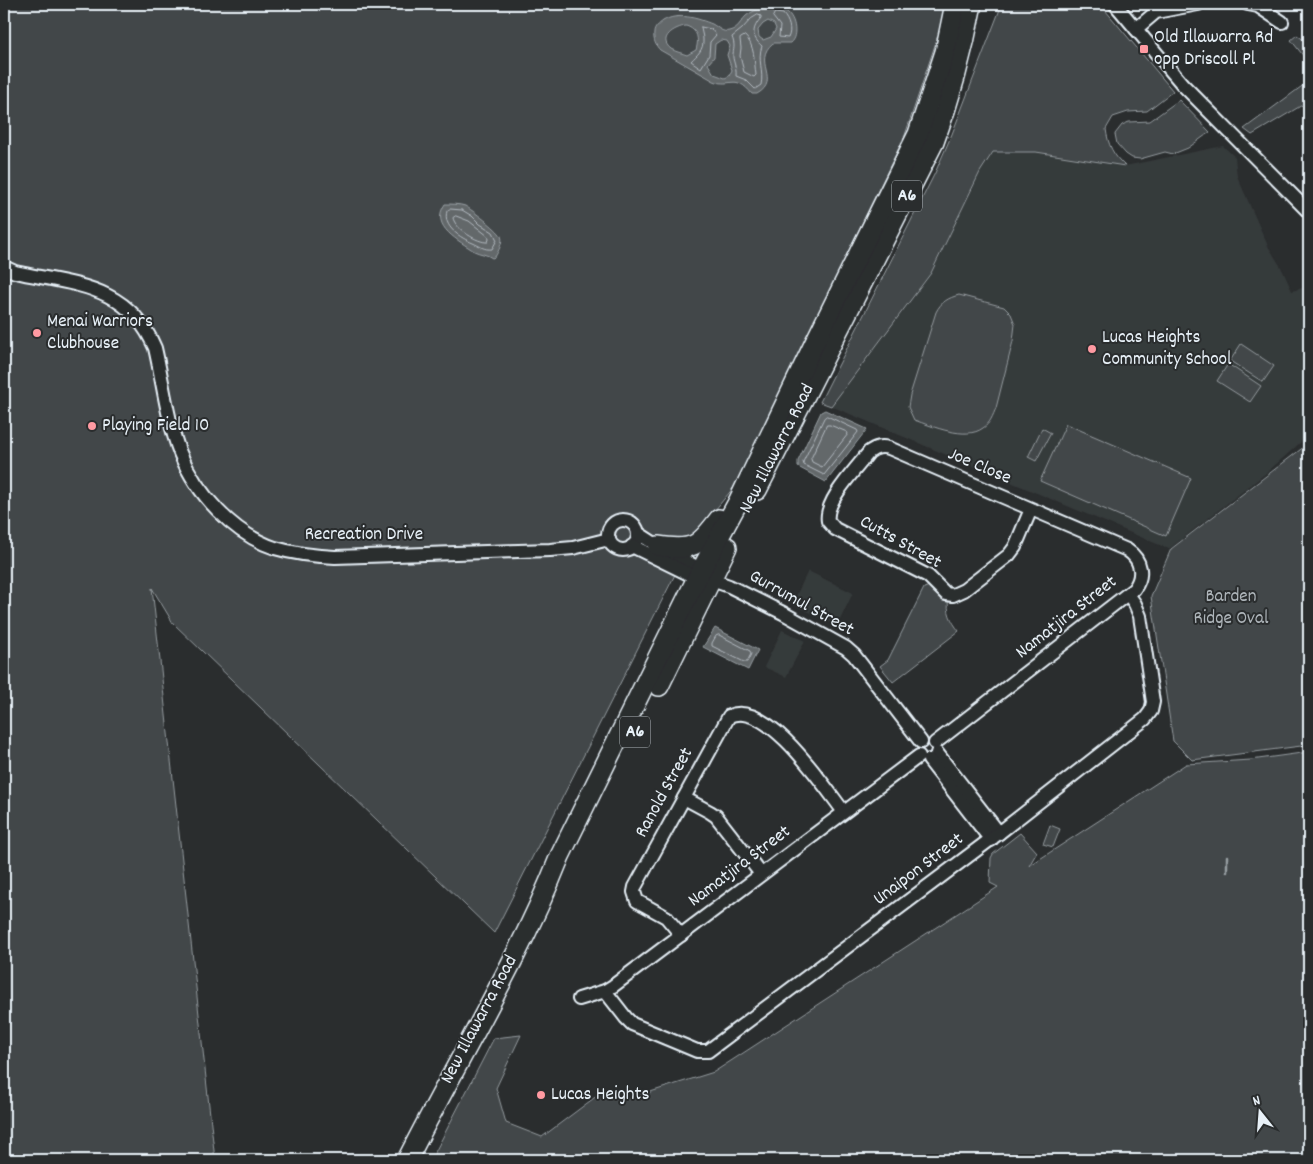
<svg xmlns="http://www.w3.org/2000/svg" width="1313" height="1164" viewBox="0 0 1313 1164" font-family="Dekko,sans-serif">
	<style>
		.built { fill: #363a3b }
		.green { fill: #424648; stroke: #959ca0 }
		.water { fill: #63686b; stroke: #989fa3; fill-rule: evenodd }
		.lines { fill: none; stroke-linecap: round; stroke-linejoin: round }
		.shore { stroke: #b3bac0; stroke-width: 1 }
		.stream { stroke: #989fa3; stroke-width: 2.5 }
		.minor-casing { stroke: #e8f1f8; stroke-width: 16 }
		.highway-casing { stroke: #e8f1f8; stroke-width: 22 }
		.minor { stroke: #2a2d2e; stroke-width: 12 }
		.highway { stroke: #2a2d2e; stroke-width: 19 }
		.poi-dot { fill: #ff9aa2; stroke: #2a2d2e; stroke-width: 2 }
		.labels { text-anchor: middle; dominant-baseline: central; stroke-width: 4; stroke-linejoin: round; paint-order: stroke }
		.shield { fill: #2a2d2e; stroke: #afb6bb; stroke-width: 1 }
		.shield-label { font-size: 18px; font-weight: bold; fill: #e8f1f8 }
		.poi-label { font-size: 19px; fill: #e8f1f8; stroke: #2a2d2e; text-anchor: start }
		.street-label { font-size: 19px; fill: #e8f1f8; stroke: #2a2d2e }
		.park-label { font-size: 19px; fill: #aeb5ba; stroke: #2a2d2e }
	</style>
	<rect width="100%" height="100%" fill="#2a2d2e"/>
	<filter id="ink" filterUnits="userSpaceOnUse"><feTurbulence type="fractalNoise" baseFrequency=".02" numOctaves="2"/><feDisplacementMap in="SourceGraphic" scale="10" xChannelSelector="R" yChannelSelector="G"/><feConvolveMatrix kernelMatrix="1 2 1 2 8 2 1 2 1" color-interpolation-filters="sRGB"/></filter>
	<g filter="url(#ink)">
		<g class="built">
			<polygon points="1223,146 1235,157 1237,176 1268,246 1281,267 1292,291 1309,286 1309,435 1265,474 1169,549 831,406 931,273 980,172 993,152 1036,152 1125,166"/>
			<polygon points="808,571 853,593 837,626 792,604"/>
			<polygon points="782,630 805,641 786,677 764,667"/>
		</g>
		<g class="green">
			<polygon points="4,4 945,4 943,21 905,135 734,487 696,533 494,933 173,623 152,588 215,1160 4,1160"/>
			<path d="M 1002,4 L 1100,4 L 1173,91 L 1147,111 L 1128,112 L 1113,117 L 1106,129 C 1108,145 1113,155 1125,166 L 1036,152 L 993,152 L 980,172 L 931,273 L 831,406 L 820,402 L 935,173 L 952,134 Z"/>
			<polygon points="1297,35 1309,44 1309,63 1291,40"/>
			<polygon points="1309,81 1309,101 1252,135 1244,129"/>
			<polygon points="1179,100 1210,132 1188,148 1173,154 1165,152 1140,159 1132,158 1126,154 1117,144 1115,134 1122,125 1129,122 1150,121"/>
			<path d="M 959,295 L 1004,307 L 1011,314 L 1015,324 L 1013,341 L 996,408 C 993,415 990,424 983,428 C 966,441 932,426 914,420 L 908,407 L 910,395 L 936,312 C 941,302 948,298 959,295 Z"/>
			<polygon points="1241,344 1274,366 1263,382 1230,361"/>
			<polygon points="1228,364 1261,386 1250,402 1217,381"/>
			<polygon points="1066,424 1191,478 1166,536 1040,481"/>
			<polygon points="1042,428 1051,433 1036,461 1028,457"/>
			<polygon points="1309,443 1309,745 1192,760 1173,741 1151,596 1171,549"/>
			<path d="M 932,585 L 949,599 C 946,611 951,621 959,631 L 893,682 L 880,666 L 888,660 L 924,588 Z"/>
			<polygon points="1309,752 1309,1160 431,1160 494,1038 521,1035 496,1088 506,1123 542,1137 606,1089 628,1099 714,1072 998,887 990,883 991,858 993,854 1020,833 1037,852 1029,866 1186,764 1251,760"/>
			<polygon points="1050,825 1060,829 1053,847 1043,844"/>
		</g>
		<g class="water">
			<path d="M 771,8 C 776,8 781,8 784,10 C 795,15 799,36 790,43 L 773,43 C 751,61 782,80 757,94 L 752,94 C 735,73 731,88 714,81 L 660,50 C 656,46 653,40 654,33 C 654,28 659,24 663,21 C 678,12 697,18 712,24 C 718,27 722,33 729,31 C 738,29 740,22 746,16 C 753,10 763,8 771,8 ZM 768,21 L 774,24 L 776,29 L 771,37 L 763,40 L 759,37 L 758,30 L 763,24 ZM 686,26 C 698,30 699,39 696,50 L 687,55 C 682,53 676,52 671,49 C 657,38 675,27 686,26 ZM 721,40 L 727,41 L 730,46 L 727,55 L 732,70 L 729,76 L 725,78 L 714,74 L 708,64 L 714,57 L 715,44 Z"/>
			<path d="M 445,204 C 450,204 460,204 465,206 C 472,210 498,229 501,236 C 504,241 498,252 495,257 L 492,258 C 487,254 480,254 474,251 C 460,241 429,227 445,204 Z"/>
			<polygon points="825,410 867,429 826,482 798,467 798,461 821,412"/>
			<polygon points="715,628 758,650 748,670 703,647"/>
		</g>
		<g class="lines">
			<g class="shore">
				<path d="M 775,13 L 783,14 C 789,21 792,30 788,38 L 779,37 L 780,26 L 773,17 Z"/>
				<path d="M 758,15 L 761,16 L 761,18 C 752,28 751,37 762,46 C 757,59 764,72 761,85 L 755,89 L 746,80 L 736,76 C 737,67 732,60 733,54 C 734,47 735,45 732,37 L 742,29 L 751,19 Z"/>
				<path d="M 701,27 L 711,29 L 716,35 L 710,42 L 709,55 L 701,68 L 691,61 C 697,55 704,50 703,39 C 703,35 701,31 701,27 Z"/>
				<path d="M 745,36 C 755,45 754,61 756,75 L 754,77 L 744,72 L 740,56 L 741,48 L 740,39 Z"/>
				<path d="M 450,209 L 462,210 L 472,216 L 480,224 L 493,232 L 497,240 L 492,249 C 484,250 480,246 473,243 C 461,238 442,227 447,211 Z"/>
				<path d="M 456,216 L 469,221 L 488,236 L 489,239 L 488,242 C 478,243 455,229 453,218 Z"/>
				<polygon points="827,416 857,430 858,432 824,475 804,465 803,462 824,418"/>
				<polygon points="827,425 830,425 847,432 848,434 822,467 812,462 811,459"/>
				<polygon points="719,635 750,651 751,654 747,662 744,662 712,646 712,643 716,636"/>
			</g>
			<polyline class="stream" points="1227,872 1227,856"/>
			<defs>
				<g id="minor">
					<polyline points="1115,4 1183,85 1309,212"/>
					<polyline points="1248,4 1258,6 1282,22"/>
					<polyline points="1136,29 1156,12 1198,4"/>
					<path d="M 4,267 L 15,272 C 74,285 128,284 155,348 C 163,382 167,420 180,453 C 196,493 233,534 275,548 C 295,554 315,556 335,557 L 550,550 L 573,548 L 609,539"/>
					<circle cx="623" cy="535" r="15"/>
					<polyline points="638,533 658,546 702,570 706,574"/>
					<polyline points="632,546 697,578 712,580 729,586 783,613 846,648 854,655 921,742"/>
					<path d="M 935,743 L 1134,589 C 1144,576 1142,560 1127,550 L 889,448 C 881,446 876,447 869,452 C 857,468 824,501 828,521 L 835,529 L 928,576 L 946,594 L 953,595 L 964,590 L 1009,555 L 1015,547 L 1031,509"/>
					<polyline points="937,753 999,833"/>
					<polyline points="929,760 991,840"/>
					<polyline points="684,798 710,812 716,816 761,874"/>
					<path d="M 681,935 L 666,917 L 637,901 L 634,892 L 635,887 L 729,716 C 767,699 824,786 844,812"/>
					<polyline points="605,991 626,1018 632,1024 697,1051 708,1051 999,833 1145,719 1151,711 1153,702 1140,616 1135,604 1128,594"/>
					<polyline points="579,999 605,991 613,986 919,756"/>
				</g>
				<g id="highway">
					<path d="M 757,490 L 934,142 C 951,97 963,52 972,4"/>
					<path d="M 658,546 C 693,551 698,547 719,519"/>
					<polyline points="659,686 727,547"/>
					<path d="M 407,1160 C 458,1059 518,962 560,856 L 697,578 L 738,502 L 815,342 L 918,134 L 945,52 L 955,4"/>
				</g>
			</defs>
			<use href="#minor" class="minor-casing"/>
			<use href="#highway" class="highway-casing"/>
			<use href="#minor" class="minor"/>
			<use href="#highway" class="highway"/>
		</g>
	</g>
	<g class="poi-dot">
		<rect x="1139" y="44" width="10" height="10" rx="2.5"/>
		<circle cx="37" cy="333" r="5"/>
		<circle cx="1092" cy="349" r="5"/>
		<circle cx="92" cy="426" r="5"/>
		<circle cx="541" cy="1095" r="5"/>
	</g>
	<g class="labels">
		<g class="shield">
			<rect x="892" y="180.5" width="30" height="31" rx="4"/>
			<rect x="620" y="716.5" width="30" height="31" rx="4"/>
		</g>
		<g class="shield-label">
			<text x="907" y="196">A6</text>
			<text x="635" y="732">A6</text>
		</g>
		<g class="poi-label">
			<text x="1154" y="38">Old Illawarra Rd<tspan x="1154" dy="22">opp Driscoll Pl</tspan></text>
			<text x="47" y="322">Menai Warriors<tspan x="47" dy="22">Clubhouse</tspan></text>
			<text x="1102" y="338">Lucas Heights<tspan x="1102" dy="22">Community School</tspan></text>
			<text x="102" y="426">Playing Field 10</text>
			<text x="551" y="1095">Lucas Heights</text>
		</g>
		<g class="street-label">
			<text transform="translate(778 449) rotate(-63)">New Illawarra Road</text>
			<text transform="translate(979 467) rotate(23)">Joe Close</text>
			<text x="364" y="535">Recreation Drive</text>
			<text transform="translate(900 543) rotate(29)">Cutts Street</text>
			<text transform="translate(801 604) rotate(29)">Gurrumul Street</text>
			<text transform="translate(1067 618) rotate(-38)">Namatjira Street</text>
			<text transform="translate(665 793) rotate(-61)">Ranold Street</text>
			<text transform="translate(740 867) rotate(-37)">Namatjira Street</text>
			<text transform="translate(919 870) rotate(-37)">Unaipon Street</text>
			<text transform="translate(480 1020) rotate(-62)">New Illawarra Road</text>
		</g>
		<g class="park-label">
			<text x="1231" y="597">Barden<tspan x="1231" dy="22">Ridge Oval</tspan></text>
		</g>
	</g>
	<rect width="1313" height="1164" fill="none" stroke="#2a2d2e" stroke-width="20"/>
	<rect x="10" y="10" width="1293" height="1144" fill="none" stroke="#e8f1f8" stroke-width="2" filter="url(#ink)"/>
	<g transform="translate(1260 1112) rotate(343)" stroke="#2a2d2e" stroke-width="4" paint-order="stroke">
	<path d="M0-4L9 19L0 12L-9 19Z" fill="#e8f1f8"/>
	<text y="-8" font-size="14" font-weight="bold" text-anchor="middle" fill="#e8f1f8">N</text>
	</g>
</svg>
